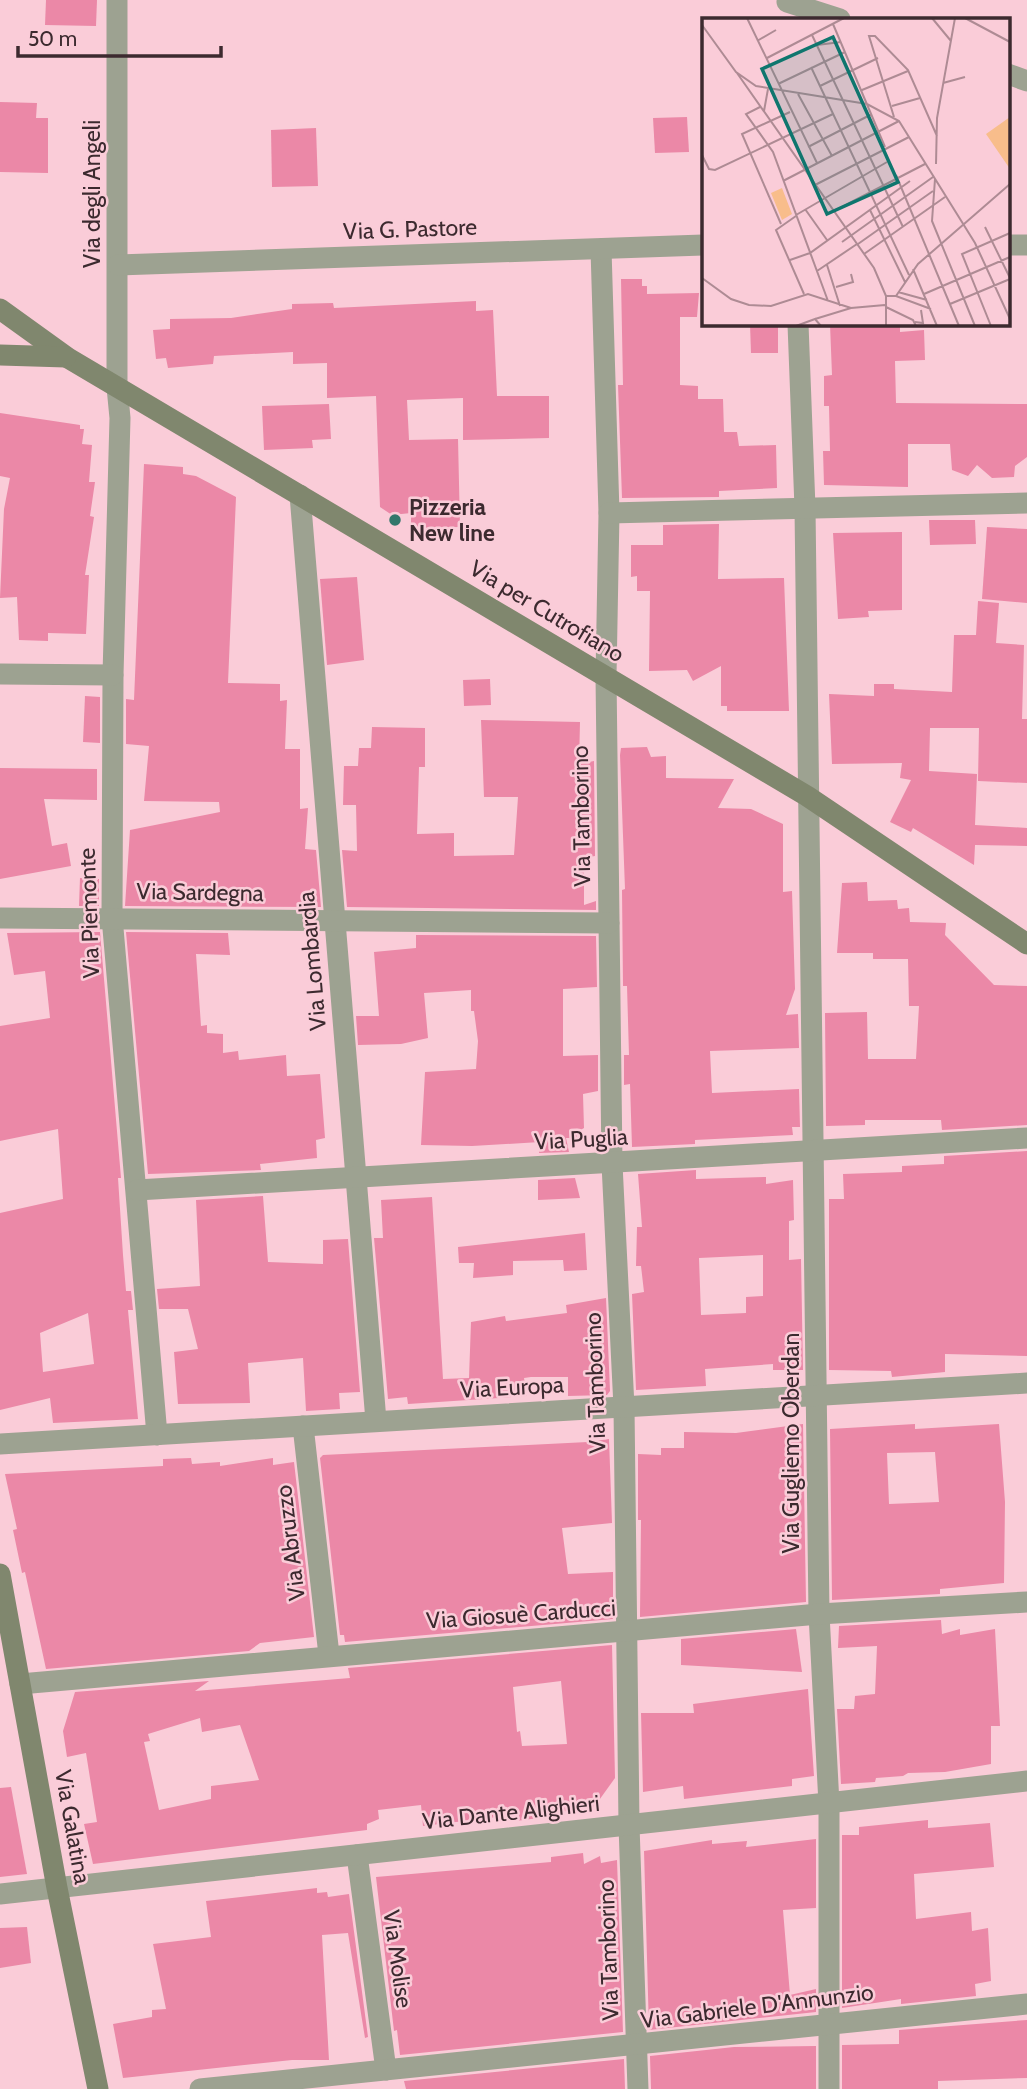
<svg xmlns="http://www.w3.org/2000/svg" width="1027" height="2089" viewBox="0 0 1027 2089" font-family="Cabin,sans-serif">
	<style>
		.building { fill: #eb88a7; fill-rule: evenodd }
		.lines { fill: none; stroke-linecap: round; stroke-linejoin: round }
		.street { stroke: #9da291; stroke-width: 21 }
		.secondary { stroke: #80876e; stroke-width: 21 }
		.poi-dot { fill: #32776b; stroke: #faccd8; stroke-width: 2.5 }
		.labels { text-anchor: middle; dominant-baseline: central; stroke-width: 5; stroke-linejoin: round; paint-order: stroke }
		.street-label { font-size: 23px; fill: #3c2a2f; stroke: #faccd8 }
		.poi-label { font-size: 23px; font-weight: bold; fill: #3c2a2f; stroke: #faccd8; text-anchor: start }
		.inset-road { fill: none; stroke: #ae8b94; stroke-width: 2 }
		.view { fill: #0f766e; fill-opacity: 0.15; stroke: #0f766e; stroke-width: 3.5 }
		.inset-edge { fill: none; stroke: #3c2a2f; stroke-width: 3.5 }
	</style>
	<rect width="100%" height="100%" fill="#faccd8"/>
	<g class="building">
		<polygon points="46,0 97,0 96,26 45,25"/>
		<polygon points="0,102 37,103 36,118 48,118 48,173 0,172"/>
		<polygon points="687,117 689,152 655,153 653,118"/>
		<polygon points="316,128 318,186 272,187 271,130"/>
		<polygon points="621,279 642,279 642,286 647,286 647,294 699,293 697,317 680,317 680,385 698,386 698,399 723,399 724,432 737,432 739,446 776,445 777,488 719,491 719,497 622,498 618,385 623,385"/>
		<polygon points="476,301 476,311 493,310 497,396 549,396 549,438 463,440 463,398 407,400 409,440 458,439 460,527 411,528 411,513 392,515 380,507 376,396 327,398 327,363 293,364 293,352 214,356 213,364 168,368 166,358 156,359 153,330 170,329 170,319 231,318 292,309 292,304 333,303 334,308"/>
		<polygon points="750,324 778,324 778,353 751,353"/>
		<polygon points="830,324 900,324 900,332 924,330 925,360 895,361 896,403 1027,404 1027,457 1015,466 1014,477 992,478 977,465 968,476 952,470 950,444 908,444 908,487 824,485 823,451 830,451 829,406 824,406 824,376 832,375"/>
		<polygon points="329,404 331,439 312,440 313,448 264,450 262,406"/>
		<polygon points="0,413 80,425 80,429 84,429 82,444 92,445 89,482 95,482 90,516 94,517 85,575 89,575 86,634 48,633 48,641 19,640 17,597 0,598 4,509 10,478 0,476"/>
		<polygon points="144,464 183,467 183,474 196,476 236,497 228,683 280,684 280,701 287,700 285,749 300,749 300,809 308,808 305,849 316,850 321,907 125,906 130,830 220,812 219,802 144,801 149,746 126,744 126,699 134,700"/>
		<polygon points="929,520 975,520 976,544 930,545"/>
		<polygon points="719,524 718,579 784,578 789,711 727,711 727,706 721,706 721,666 693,681 687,670 649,671 650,591 637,591 637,576 631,577 631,545 663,545 663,525"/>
		<polygon points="987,527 1027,529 1027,603 982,599"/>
		<polygon points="902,532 902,610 868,611 869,617 838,619 833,533"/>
		<polygon points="357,577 364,660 327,665 320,579"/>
		<polygon points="978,601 999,603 996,643 1024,645 1022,719 1027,719 1027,783 978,781 979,728 930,728 929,771 977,774 975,825 1027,828 1027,846 975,845 974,865 913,828 911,832 890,822 911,780 900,778 902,763 832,764 829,694 874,696 874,684 894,684 894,689 952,692 954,635 976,635"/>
		<polygon points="490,679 491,705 464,706 463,680"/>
		<polygon points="85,696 100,697 100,743 83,742"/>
		<polygon points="481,720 580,722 579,764 594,761 595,856 584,858 584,905 596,901 596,910 347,907 342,850 357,851 356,805 343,805 344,766 358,766 359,748 371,748 372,727 425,728 425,767 419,767 417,834 454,833 454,856 514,855 518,797 484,797"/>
		<polygon points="647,747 651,757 666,756 666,778 734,779 718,808 751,809 783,824 783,892 792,891 795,989 786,1015 798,1014 799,1048 710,1051 712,1093 799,1089 800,1127 792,1127 793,1135 695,1140 695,1144 632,1147 630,1084 624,1085 624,1055 629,1055 627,986 623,986 622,890 625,889 620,755 621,748"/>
		<polygon points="0,768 97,769 97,800 44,799 52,846 67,843 71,866 0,879"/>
		<polygon points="80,878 99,879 99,906 79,906"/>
		<polygon points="867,882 868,901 897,900 898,909 909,908 910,922 946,923 945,935 994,985 1027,986 1027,1125 942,1130 941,1120 865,1120 865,1125 826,1126 825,1013 867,1012 868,1059 916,1059 919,1006 909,1006 908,959 873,959 873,953 837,953 842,883"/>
		<path d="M 100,932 L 121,1178 L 118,1178 L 123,1255 L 126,1291 L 131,1291 L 133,1310 L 128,1310 L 138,1419 L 53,1423 L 50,1398 L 0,1410 L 0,1213 L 63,1199 L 58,1129 L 0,1141 L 0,1026 L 50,1018 L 45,971 L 14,975 L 7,933 ZM 88,1313 L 94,1364 L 43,1372 L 40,1333 Z"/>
		<polygon points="126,932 228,933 230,955 196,954 201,1026 207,1025 207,1033 223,1034 223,1053 238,1051 239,1060 286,1055 287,1076 320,1074 325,1138 316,1140 317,1158 260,1164 261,1170 148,1174"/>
		<polygon points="416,935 596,936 597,987 563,989 563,1056 598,1055 598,1091 583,1094 584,1128 577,1132 577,1138 566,1138 569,1152 539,1153 540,1142 472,1146 421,1145 425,1072 476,1069 478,1041 474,1011 471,1011 471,990 424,993 428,1038 401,1044 358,1045 356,1016 379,1016 374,952 416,948"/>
		<polygon points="1027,1151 1027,1356 945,1354 945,1372 892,1377 891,1371 829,1370 829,1199 844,1199 843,1174 902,1172 902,1166 944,1164 944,1156"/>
		<path d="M 696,1170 L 696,1179 L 766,1177 L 766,1184 L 793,1180 L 794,1220 L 789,1221 L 789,1260 L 801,1259 L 803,1370 L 773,1370 L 773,1364 L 705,1369 L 706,1386 L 636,1390 L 632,1294 L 644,1292 L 641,1266 L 636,1266 L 637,1227 L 642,1227 L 638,1174 ZM 763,1255 L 763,1296 L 746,1297 L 746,1313 L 701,1315 L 699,1258 Z"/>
		<polygon points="575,1178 580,1198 538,1200 538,1180"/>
		<polygon points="263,1196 268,1262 323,1264 323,1240 348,1239 360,1392 339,1393 340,1409 306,1411 303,1358 248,1363 250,1403 178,1404 174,1352 198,1349 188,1309 159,1309 157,1289 200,1286 196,1200"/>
		<polygon points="432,1197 443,1379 469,1378 471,1322 505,1316 506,1321 567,1313 566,1305 606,1298 610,1391 607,1395 568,1396 568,1377 531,1377 524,1378 527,1396 408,1404 407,1397 388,1399 374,1238 383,1238 381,1200"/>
		<polygon points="585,1233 587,1270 564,1271 563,1260 513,1261 513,1275 473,1278 474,1263 459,1263 458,1247"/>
		<polygon points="803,1424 806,1602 640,1617 641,1520 638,1520 638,1454 661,1455 661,1448 684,1448 684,1432 736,1433"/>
		<path d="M 915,1424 L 915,1429 L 999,1424 L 1005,1502 L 1004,1583 L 940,1589 L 940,1594 L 832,1600 L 830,1429 ZM 935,1452 L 939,1502 L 889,1504 L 887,1453 Z"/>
		<polygon points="609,1439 612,1523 562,1528 568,1574 613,1572 613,1619 345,1642 344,1635 340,1635 320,1458 323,1455 588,1442"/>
		<polygon points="191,1458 192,1464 220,1462 220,1466 273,1458 273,1465 294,1462 314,1637 260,1643 249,1651 46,1669 25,1572 22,1573 13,1530 17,1529 5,1474 163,1466 163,1459"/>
		<polygon points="941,1620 942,1634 960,1629 960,1635 995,1629 1000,1726 991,1726 991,1764 945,1772 908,1773 903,1776 876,1778 875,1782 841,1784 837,1709 854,1709 855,1696 875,1694 877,1646 838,1648 839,1626"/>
		<polygon points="796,1629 802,1672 681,1665 681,1639"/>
		<path d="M 612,1645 L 615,1778 L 592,1810 L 546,1812 L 546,1817 L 516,1821 L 515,1815 L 423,1826 L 421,1805 L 378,1810 L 379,1819 L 367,1824 L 367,1830 L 93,1864 L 84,1824 L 97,1822 L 86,1753 L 67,1757 L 63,1731 L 75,1692 L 209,1681 L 195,1691 L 350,1678 L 348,1668 ZM 561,1681 L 567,1744 L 522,1746 L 520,1731 L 517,1732 L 513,1687 ZM 200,1718 L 202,1732 L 240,1725 L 259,1780 L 211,1786 L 211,1799 L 159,1810 L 144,1742 L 150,1741 L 148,1734 Z"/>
		<polygon points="808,1689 814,1776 792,1779 792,1786 684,1799 683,1786 643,1792 641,1713 694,1713 693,1704"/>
		<polygon points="11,1787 27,1874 0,1877 0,1788"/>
		<polygon points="928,1820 928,1828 990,1823 994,1867 914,1874 916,1919 971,1912 972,1931 988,1928 991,1981 975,1984 976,1996 901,2004 901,1999 842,2008 842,1835 859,1835 859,1827"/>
		<polygon points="816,1839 816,1908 783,1910 790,1995 816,1989 816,2012 649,2030 644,1851 712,1840 712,1844 747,1841 746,1847"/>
		<polygon points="583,1853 584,1864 600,1856 601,1863 617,1860 623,2032 400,2055 397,2030 394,2031 376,1877 551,1862 551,1857"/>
		<polygon points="317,1888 317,1893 327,1892 328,1897 349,1894 368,2037 365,2038 348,1933 322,1935 329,2060 292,2060 123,2078 113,2024 152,2017 152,2010 166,2009 153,1944 211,1937 206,1901"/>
		<polygon points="27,1927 31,1963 0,1968 0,1928"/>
		<polygon points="1027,2020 1027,2078 938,2081 938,2089 842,2089 842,2045 899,2044 899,2030"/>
		<polygon points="816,2046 816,2089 651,2089 650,2056 734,2047"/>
		<polygon points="624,2059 625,2089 406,2089 404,2081"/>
	</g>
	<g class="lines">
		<g class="street">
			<polyline points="117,0 117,387 120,418 113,675 112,917 157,1435"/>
			<polyline points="787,2 840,19"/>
			<polyline points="1008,74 1027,81"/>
			<polyline points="1008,245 1027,245"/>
			<polyline points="601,249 609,513 606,676 612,1164 624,1407 629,1825 638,2089"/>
			<polyline points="118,265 703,245"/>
			<polyline points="798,324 805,508 819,1614 829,1804 829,2089"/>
			<polyline points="300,495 376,1421"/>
			<polyline points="609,513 1027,503"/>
			<polyline points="0,674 113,675"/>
			<polyline points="0,918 609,923"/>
			<polyline points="137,1190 1027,1138"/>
			<polyline points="303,1426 329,1655"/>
			<polyline points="0,1444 1027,1383"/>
			<polyline points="20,1684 819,1614 1027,1602"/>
			<polyline points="357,1855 386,2070"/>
			<polyline points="0,1894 1027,1781"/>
			<polyline points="200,2089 1027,2004"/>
		</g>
		<g class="secondary">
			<polyline points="0,309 68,358 117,387 807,796 1027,944"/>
			<polyline points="0,355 66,357"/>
			<polyline points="0,1574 57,1888 98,2089"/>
		</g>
	</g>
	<circle class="poi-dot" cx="395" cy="520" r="7"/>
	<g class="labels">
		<g class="street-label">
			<text transform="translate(92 194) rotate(-90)">Via degli Angeli</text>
			<text transform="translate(410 229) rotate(-2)">Via G. Pastore</text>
			<text transform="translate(547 611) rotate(31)">Via per Cutrofiano</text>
			<text transform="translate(581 816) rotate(-91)">Via Tamborino</text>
			<text transform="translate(200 892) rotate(1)">Via Sardegna</text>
			<text transform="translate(89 913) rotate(-92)">Via Piemonte</text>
			<text transform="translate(312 961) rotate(-95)">Via Lombardia</text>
			<text transform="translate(581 1139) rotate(-3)">Via Puglia</text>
			<text transform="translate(595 1383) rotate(-92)">Via Tamborino</text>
			<text transform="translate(512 1387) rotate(-3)">Via Europa</text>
			<text transform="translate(791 1443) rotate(-90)">Via Gugliemo Oberdan</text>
			<text transform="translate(290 1543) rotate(-97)">Via Abruzzo</text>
			<text transform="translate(521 1614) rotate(-4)">Via Giosuè Carducci</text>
			<text transform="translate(511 1812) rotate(-6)">Via Dante Alighieri</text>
			<text transform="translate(73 1827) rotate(80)">Via Galatina</text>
			<text transform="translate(608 1950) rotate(-92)">Via Tamborino</text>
			<text transform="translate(398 1959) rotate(82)">Via Molise</text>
			<text transform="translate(757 2006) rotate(-7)">Via Gabriele D'Annunzio</text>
		</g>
		<g class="poi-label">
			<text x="409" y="507">Pizzeria<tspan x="409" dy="26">New line</tspan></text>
		</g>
	</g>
	<g transform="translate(702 18)">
		<rect width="308" height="308" fill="#faccd8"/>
		<path d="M 308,99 L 308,151 L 284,116 ZM 80,170 L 90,196 L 80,202 L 69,175 Z" fill="#f8bd8b"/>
		<path class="inset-road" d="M 45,0 L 115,145M 230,0 L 249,23M 263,0 L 308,24M 131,6 L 183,129M 0,7 L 34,54 L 54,68 L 165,86 L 197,103 L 273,225 L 308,301M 110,17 L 201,209M 55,23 L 74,12M 115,27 L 139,24M 65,40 L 142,0M 109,49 L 207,257M 35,55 L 172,250 L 184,278 L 184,308M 241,65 L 263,59M 76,66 L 143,34M 118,68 L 176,40M 160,72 L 206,53M 96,76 L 130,138M 190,88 L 218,80M 58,89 L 44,96 L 71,134 L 126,283M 62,93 L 66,71M 192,99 L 167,18 L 173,18 L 206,52 L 235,118M 106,129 L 170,96M 0,137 L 7,151 L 13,152 L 131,96M 234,146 L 235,100 L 253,0M 194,157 L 257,308M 233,161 L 230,203 L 273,308M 81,163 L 197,103M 113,167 L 207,119M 103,191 L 125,222M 168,192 L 203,264M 132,193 L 223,146M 94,197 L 185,144M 94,198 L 74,212 L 102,276M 79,206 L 40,116 L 88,94M 283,209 L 308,260M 140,224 L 231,159M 156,226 L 231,173M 162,236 L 243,179M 88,242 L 108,235 L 208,163M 125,247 L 138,288M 211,251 L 235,308M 115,253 L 155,226M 0,260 L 29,281 L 47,287 L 69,288 L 106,276 L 149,290M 134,269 L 151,264 L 149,256M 196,274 L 225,282M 222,276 L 308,239M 184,278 L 194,278 L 229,291M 194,278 L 216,246 L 308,166M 248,286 L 308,261M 184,289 L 211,302 L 214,308M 113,301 L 149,290 L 183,287M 213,304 L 221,305 L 219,292M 94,308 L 113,301 L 119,308M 289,308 L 260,236 L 308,215"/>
		<path class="view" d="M 131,19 L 196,164 L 125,196 L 60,51 Z"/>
		<rect width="308" height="308" class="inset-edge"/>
	</g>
	<path d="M18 46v10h203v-10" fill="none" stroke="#3c2a2f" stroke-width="3.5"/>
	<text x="28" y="46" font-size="21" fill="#3c2a2f" stroke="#faccd8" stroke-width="5" paint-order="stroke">50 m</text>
</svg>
